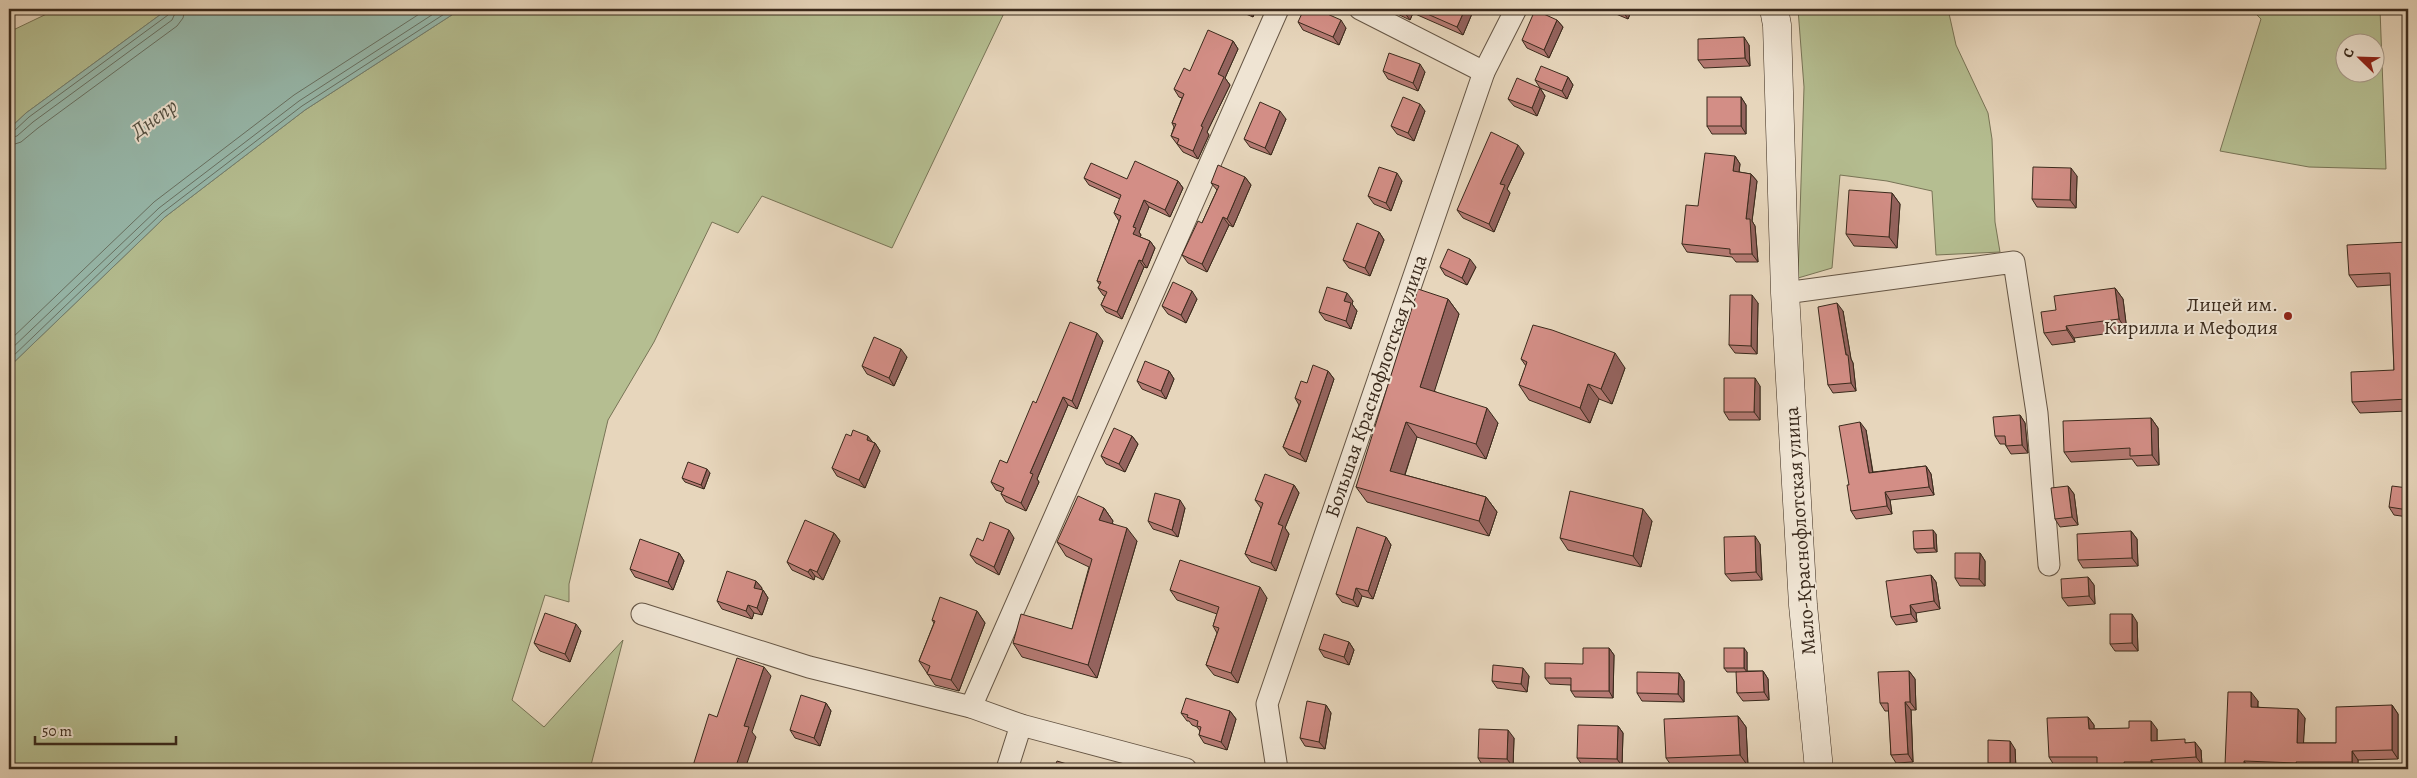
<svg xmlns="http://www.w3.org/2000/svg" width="2417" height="778" viewBox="0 0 2417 778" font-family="Alegreya,serif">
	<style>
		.green { fill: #b5be91; stroke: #787456; fill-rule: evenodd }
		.water { fill: #97b9ac; stroke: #728072 }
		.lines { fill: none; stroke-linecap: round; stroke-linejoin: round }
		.shore { stroke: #687264; stroke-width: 1 }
		.street-casing { stroke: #655544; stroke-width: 23 }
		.secondary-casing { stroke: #3a2a1c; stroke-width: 29 }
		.street { stroke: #efe4d3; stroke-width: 21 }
		.secondary { stroke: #efe4d3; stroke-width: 28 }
		.wall { fill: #b57a73; stroke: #3a2a1c }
		.shaded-wall { fill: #94635e; stroke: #3a2a1c }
		.building { fill: #d38e86; stroke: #3a2a1c }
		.poi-dot { fill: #8f2418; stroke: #efe4d3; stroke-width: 2 }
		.labels { text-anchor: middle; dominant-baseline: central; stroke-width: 4; stroke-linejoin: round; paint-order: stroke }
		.poi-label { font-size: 20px; fill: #3a2a1c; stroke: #efe4d3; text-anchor: end }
		.street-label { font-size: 20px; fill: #3a2a1c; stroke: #efe4d3 }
		.water-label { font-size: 21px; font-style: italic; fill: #514e40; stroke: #efe4d3 }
	</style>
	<rect width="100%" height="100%" fill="#e7d6bc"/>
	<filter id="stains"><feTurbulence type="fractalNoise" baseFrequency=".004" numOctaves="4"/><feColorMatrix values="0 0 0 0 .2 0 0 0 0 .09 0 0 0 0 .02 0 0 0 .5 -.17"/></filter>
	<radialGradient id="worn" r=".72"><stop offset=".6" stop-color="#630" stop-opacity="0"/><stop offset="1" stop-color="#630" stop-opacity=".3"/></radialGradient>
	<g class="green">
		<polygon points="57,9 168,9 26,113 9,129 9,32"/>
		<polygon points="461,9 1006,9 892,248 762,196 738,233 712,222 654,342 608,420 569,584 569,602 545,595 512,700 544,727 623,640 590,769 9,769 9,367 165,217 305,110"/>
		<polygon points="1798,9 1948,9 1956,45 1988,113 1992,139 1995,222 2000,252 1936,255 1932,191 1887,181 1840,175 1832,268 1798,278 1804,87"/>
		<path d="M 2251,9 L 2380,9 L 2386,169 L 2309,167 L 2220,151 L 2261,19 ZM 2374,42 L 2374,72 L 2344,72 L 2344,42 Z"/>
	</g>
	<polygon class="water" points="168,9 461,9 305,110 165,217 9,367 9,129 26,113"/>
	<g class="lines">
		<g class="shore">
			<polyline points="9,132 14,131 29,117 168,15 171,9"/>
			<polyline points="9,138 17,136 33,122 172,20 177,9"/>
			<polyline points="9,146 21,142 38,128 177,26 183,18 185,9"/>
			<polyline points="9,341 154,202 294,95 427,9"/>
			<polyline points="9,351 159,208 299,101 441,9"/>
			<polyline points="9,360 162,213 302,106 452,9"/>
		</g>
		<defs>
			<g id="street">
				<polyline points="1360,9 1484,72"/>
				<polyline points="1785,293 2014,262 2037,413 2049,565"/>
				<polyline points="642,614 809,667 971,707 1021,725 1186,769"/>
				<polyline points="971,707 1278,9"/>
				<polyline points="1007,769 1021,725"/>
				<polyline points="1277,769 1267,704 1484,72 1516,9"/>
			</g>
			<polyline id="secondary" points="1774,9 1777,25 1785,293 1803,605 1819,769"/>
		</defs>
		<use href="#street" class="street-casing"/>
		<use href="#secondary" class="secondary-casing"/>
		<use href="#street" class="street"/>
		<use href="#secondary" class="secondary"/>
	</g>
	<g class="wall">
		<polygon points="1234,9 1256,9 1253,17"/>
		<polygon points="1387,9 1474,9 1463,35 1413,13 1410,20"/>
		<polygon points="1604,9 1632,9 1628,19"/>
		<polygon points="1720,9 1742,9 1742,13 1723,13"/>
		<polygon points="1557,20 1563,27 1549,58 1527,48 1522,40"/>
		<polygon points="1298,22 1346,28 1339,45 1303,30"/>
		<polygon points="1233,41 1238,49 1225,78 1230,85 1207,132 1209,135 1198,159 1183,152 1171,136 1174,127 1172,123 1182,98 1179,97 1174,89 1190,71"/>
		<polygon points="1749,45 1750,66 1704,68 1698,60"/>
		<polygon points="1383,71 1425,72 1418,91 1388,79"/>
		<polygon points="1568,77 1573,85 1567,99 1540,88 1535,80"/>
		<polygon points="1540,88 1545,96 1537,116 1514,106 1508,99"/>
		<polygon points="1741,97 1746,105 1746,134 1712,134 1707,126"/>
		<polygon points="1425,111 1414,141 1397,134 1391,126"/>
		<polygon points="1286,119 1271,155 1250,147 1244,139"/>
		<polygon points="1524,153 1507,189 1510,193 1494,232 1463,218 1457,210"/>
		<polygon points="1735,156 1740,164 1739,172 1751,174 1757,181 1752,221 1755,226 1758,262 1736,262 1732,257 1687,252 1682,244 1698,206"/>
		<polygon points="2077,176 2076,208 2037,207 2032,199"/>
		<polygon points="1245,177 1251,185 1233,227 1229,225 1207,272 1188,263 1182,255 1202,223 1217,190 1211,183"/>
		<polygon points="1084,178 1178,181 1183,188 1170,217 1149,207 1139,232 1141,235 1140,237 1150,241 1155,248 1147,268 1144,267 1122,319 1106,312 1101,305 1105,296 1103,295 1098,288 1100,285 1097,281 1119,221 1114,213 1120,199 1089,185"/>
		<polygon points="1402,181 1391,211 1374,204 1368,196"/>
		<polygon points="1892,193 1900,204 1897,248 1854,246 1846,234"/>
		<polygon points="1379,232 1384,240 1370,276 1349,268 1343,260"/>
		<polygon points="2408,242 2408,411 2360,413 2352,402 2394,370 2391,285 2357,287 2349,275"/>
		<polygon points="1440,267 1476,267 1467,285 1445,275"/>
		<polygon points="2115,288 2123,299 2127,331 2074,338 2075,342 2052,345 2044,333 2056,310"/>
		<polygon points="1197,299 1186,323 1168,314 1162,306"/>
		<polygon points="1448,299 1459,314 1434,391 1498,423 1486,459 1417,437 1405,475 1486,497 1497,512 1489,536 1367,502 1356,487"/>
		<polygon points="1353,301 1352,304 1357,311 1351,329 1325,320 1319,312"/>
		<polygon points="1758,303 1757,354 1735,353 1729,345"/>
		<polygon points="1843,311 1851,359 1853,363 1856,391 1833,393 1828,385"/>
		<polygon points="1103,341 1077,409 1068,405 1037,479 1039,482 1026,511 1006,502 1001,494 1002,492 996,490 991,482 1007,463 1036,403"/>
		<polygon points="907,357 894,386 867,374 862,366"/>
		<polygon points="1521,359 1625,368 1612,404 1599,399 1590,423 1529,400 1519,385 1526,366"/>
		<polygon points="1169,371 1174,379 1166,399 1142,389 1137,381"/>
		<polygon points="1328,371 1334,379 1306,462 1289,455 1283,447 1299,405 1295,398 1307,383"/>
		<polygon points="1760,386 1760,420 1729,420 1724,412"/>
		<polygon points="2020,415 2025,423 2028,453 2011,454 2006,446 2005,444 2000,444 1995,436"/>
		<polygon points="2151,418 2158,428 2159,465 2137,466 2132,459 2071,462 2064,452"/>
		<polygon points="1866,430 1873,472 1926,466 1931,474 1934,495 1890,500 1892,514 1856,519 1851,511 1849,485"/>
		<polygon points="851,436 875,443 880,451 865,488 837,476 832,468"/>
		<polygon points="1132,436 1138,444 1125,472 1106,464 1101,456"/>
		<polygon points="710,473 704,489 685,482 682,478"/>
		<polygon points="1294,485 1299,493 1285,528 1289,534 1276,571 1251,562 1245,554 1261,508 1255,500"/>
		<polygon points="2068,486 2074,494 2078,525 2060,527 2055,519"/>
		<polygon points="2408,488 2408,517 2394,515 2389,507"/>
		<polygon points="1104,508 1113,521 1112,523 1137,541 1097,678 1022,657 1013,643 1072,629 1089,567 1066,556 1057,542"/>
		<polygon points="1185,508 1178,537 1153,529 1148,521"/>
		<polygon points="1652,521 1641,567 1568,550 1560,538"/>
		<polygon points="2131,531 2137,539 2138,566 2083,568 2078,560"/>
		<polygon points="834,533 840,541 823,580 815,576 814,580 792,570 787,562"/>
		<polygon points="1936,534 1937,552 1917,553 1914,549"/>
		<polygon points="1386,537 1391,545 1373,599 1362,596 1358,607 1342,602 1336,594"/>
		<polygon points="1014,538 999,575 976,563 970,555 983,541"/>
		<polygon points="1760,544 1762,580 1731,581 1725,574"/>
		<polygon points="679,553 684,561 673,590 635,577 630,569"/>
		<polygon points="1980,553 1985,561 1985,586 1960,586 1955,578"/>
		<polygon points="1931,575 1936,582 1940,609 1916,613 1917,622 1896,625 1891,617"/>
		<polygon points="2088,577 2094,585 2095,604 2068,606 2062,598"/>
		<polygon points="756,581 762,588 761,590 763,590 768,598 762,615 754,613 752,619 722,609 717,601"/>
		<polygon points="1170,590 1267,598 1238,683 1214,675 1206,665 1217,633 1213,626 1217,614 1177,600"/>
		<polygon points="977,611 985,623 959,691 935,685 919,661 934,623 932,620"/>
		<polygon points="2137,622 2138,651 2115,651 2110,644"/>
		<polygon points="581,631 570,662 540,651 534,643"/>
		<polygon points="1349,642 1354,650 1349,665 1324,657 1319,649"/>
		<polygon points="1609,648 1614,655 1613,698 1575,697 1571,691 1571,685 1550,684 1545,678 1583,664"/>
		<polygon points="1747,652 1747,671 1763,671 1768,679 1769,700 1743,701 1737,693 1737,672 1727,672 1724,668"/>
		<polygon points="1909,671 1915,679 1916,710 1911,710 1913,762 1896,763 1891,755 1889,711 1885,711 1880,703"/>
		<polygon points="1679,673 1684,681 1684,702 1642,701 1637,693"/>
		<polygon points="1529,676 1527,692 1497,688 1492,681"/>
		<polygon points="2258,701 2258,707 2305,718 2303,743 2336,743 2392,705 2398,714 2398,759 2358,760 2358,769 2228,769 2225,765"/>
		<polygon points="826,703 831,711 820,746 795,738 790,730"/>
		<polygon points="1326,705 1331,713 1325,749 1305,746 1300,738"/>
		<polygon points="1230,711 1236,719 1227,750 1204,743 1199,735 1200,731 1197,727 1192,725 1189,721 1187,721 1181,713"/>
		<polygon points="1738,716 1746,727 1748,766 1674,769 1666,758"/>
		<polygon points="2088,717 2094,725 2094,729 2157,729 2157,741 2187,743 2201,750 2202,765 2157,768 2157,769 2100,769 2097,765 2054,765 2049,757"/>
		<polygon points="1618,726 1623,733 1622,766 1583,766 1577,758"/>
		<polygon points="1514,738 1513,767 1483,766 1478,758"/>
		<polygon points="2015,749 2016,769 1993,769 1988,763"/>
	</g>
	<g class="shaded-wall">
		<polygon points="1247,9 1256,9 1253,17"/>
		<polygon points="1406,9 1411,9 1413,13 1410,20 1404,12"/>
		<polygon points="1465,9 1474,9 1463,35 1457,27"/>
		<polygon points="1621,9 1632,9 1628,19"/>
		<polygon points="1341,20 1346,28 1339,45 1333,37"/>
		<polygon points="1557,20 1563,27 1549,58 1544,50"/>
		<polygon points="1744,37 1749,45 1750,66 1745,58"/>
		<polygon points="1233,41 1238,49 1225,78 1230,85 1207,132 1209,135 1198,159 1193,151 1218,74"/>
		<polygon points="1420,64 1425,72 1418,91 1413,83"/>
		<polygon points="1568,77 1573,85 1567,99 1562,91"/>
		<polygon points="1540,88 1545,96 1537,116 1532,108"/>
		<polygon points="1741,97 1746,105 1746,134 1741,126"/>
		<polygon points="1420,104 1425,111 1414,141 1408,133"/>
		<polygon points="1280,111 1286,119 1271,155 1265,148"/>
		<polygon points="1518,145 1524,153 1507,189 1510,193 1494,232 1489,224 1500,184"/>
		<polygon points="1735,156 1740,164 1738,179 1733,171"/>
		<polygon points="2071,168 2077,176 2076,208 2070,200"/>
		<polygon points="1397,173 1402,181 1391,211 1386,203"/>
		<polygon points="1751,174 1757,181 1752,221 1755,226 1758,262 1752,254 1746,219"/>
		<polygon points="1245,177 1251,185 1233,227 1227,219"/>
		<polygon points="1178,181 1183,188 1170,217 1165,210"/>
		<polygon points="1892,193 1900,204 1897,248 1889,237"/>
		<polygon points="1144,200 1149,207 1139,232 1141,235 1138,241 1133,234 1133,227"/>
		<polygon points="1223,217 1229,225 1207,272 1202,264"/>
		<polygon points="1379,232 1384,240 1370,276 1365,268"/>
		<polygon points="1150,241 1155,248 1147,268 1142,261"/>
		<polygon points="1470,259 1476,267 1467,285 1462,278"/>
		<polygon points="1139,260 1144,267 1122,319 1117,312"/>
		<polygon points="2115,288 2123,299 2127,331 2119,319"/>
		<polygon points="1192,291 1197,299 1186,323 1181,315"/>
		<polygon points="1347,293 1353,301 1352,304 1357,311 1351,329 1346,321 1344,301"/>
		<polygon points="1752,295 1758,303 1757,354 1751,346"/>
		<polygon points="1448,299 1459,314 1431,402 1420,387"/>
		<polygon points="1837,303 1843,311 1851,359 1853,363 1856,391 1851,383"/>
		<polygon points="2066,326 2074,338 2075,342 2067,330"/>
		<polygon points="1097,333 1103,341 1077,409 1072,401"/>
		<polygon points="901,349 907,357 894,386 889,378"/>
		<polygon points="1615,353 1625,368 1612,404 1601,389"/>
		<polygon points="1169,371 1174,379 1166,399 1161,391"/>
		<polygon points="1328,371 1334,379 1306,462 1300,454"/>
		<polygon points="1755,378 1760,386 1760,420 1754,412"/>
		<polygon points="1588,384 1599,399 1590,423 1580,408"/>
		<polygon points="1063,397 1068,405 1037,479 1039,482 1026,511 1021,503 1030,473"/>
		<polygon points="1487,408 1498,423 1486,459 1476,444"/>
		<polygon points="2020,415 2025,423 2028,453 2022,445"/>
		<polygon points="2151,418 2158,428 2159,465 2152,455"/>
		<polygon points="1406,422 1417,437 1401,486 1390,471"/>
		<polygon points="1860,422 1866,430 1874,481 1869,473"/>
		<polygon points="868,436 874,444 867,440"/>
		<polygon points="1132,436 1138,444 1125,472 1119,464"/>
		<polygon points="875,443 880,451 865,488 859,480"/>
		<polygon points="1926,466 1931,474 1934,495 1929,487"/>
		<polygon points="707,469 710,473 704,489 701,485"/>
		<polygon points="1294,485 1299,493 1285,528 1289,534 1276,571 1271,563 1278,524"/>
		<polygon points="2068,486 2074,494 2078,525 2072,517"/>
		<polygon points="1885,492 1890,500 1892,514 1887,506"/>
		<polygon points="1486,497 1497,512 1489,536 1479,521"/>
		<polygon points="1180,500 1185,508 1178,537 1172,530"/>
		<polygon points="1104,508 1113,521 1108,533 1099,520"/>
		<polygon points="1643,509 1652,521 1641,567 1633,556"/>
		<polygon points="1127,528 1137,541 1097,678 1088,665"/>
		<polygon points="1009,530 1014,538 999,575 994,567"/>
		<polygon points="1933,530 1936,534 1937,552 1934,548"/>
		<polygon points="2131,531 2137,539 2138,566 2132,558"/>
		<polygon points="834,533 840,541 823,580 817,572"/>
		<polygon points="1755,536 1760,544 1762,580 1756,572"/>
		<polygon points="1386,537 1391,545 1373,599 1368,591"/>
		<polygon points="679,553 684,561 673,590 668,582"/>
		<polygon points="1980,553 1985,561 1985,586 1979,579"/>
		<polygon points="810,569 815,576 814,580 808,572"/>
		<polygon points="1931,575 1936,582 1940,609 1934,601"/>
		<polygon points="2088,577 2094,585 2095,604 2089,596"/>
		<polygon points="756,581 762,588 760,595 754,588"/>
		<polygon points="1260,587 1267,598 1238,683 1231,673"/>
		<polygon points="1356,588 1362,596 1358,607 1353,600"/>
		<polygon points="763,590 768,598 762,615 757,608"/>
		<polygon points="748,605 754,613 752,619 746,611"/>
		<polygon points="1910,605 1916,613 1917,622 1911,614"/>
		<polygon points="977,611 985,623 959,691 951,680"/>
		<polygon points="2132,614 2137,622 2138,651 2132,643"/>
		<polygon points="576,624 581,631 570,662 565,654"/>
		<polygon points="1349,642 1354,650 1349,665 1344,657"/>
		<polygon points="1609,648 1614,655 1613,698 1609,691"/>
		<polygon points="1744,648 1747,652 1747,672 1744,668"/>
		<polygon points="764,667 771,676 752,732 756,737 745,769 735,769 744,726"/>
		<polygon points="1523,668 1529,676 1527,692 1521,684"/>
		<polygon points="1763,671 1768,679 1769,700 1764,692"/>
		<polygon points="1909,671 1915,679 1916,710 1910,702"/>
		<polygon points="1679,673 1684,681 1684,702 1678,694"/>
		<polygon points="2251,692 2258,701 2257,716 2251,707"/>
		<polygon points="1905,702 1911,710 1913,762 1908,754"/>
		<polygon points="826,703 831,711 820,746 814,738"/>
		<polygon points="1326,705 1331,713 1325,749 1319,742"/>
		<polygon points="2392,705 2398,714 2398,759 2392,750"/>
		<polygon points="2298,709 2305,718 2303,752 2297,743"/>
		<polygon points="1230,711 1236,719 1227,750 1221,742"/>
		<polygon points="1738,716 1746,727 1748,766 1740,755"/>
		<polygon points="2088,717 2094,725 2094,737 2089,729"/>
		<polygon points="2151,721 2157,729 2157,749 2151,741"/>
		<polygon points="1618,726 1623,733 1622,766 1617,759"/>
		<polygon points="1508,730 1514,738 1513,767 1507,759"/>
		<polygon points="2010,741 2015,749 2016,769 2015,769 2010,763"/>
		<polygon points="2195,742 2201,750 2202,765 2196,757"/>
		<polygon points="2352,751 2358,760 2358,769 2357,769 2352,762"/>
		<polygon points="2151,760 2157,768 2157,769 2151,762"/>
		<polygon points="2244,761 2250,769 2247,769 2244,765"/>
		<polygon points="2124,762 2128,769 2126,769 2124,765"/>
		<polygon points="2296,762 2301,769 2300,769 2296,763"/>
	</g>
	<g class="building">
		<polygon points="1304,9 1316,9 1341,20 1333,37 1298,22"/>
		<polygon points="1397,9 1406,9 1404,12"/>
		<polygon points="1416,9 1465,9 1457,27"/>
		<polygon points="1535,10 1557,20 1544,50 1522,40"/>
		<polygon points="1208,30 1233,41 1218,74 1224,77 1201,126 1203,127 1193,151 1177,144 1179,139 1171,136 1176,124 1172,123 1184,94 1174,89 1184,68 1190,71"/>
		<polygon points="1744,37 1745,58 1698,60 1698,39"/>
		<polygon points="1389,53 1420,64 1413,83 1383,71"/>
		<polygon points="1541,66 1568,77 1562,91 1535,80"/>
		<polygon points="1517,78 1540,88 1532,108 1508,99"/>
		<polygon points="1403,97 1420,104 1408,133 1391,126"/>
		<rect x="1707" y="97" width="34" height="29"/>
		<polygon points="1260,102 1280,111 1265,148 1244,139"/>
		<polygon points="1491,132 1518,145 1500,184 1505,185 1489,224 1457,210"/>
		<polygon points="1705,153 1735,156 1733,171 1751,174 1746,219 1750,219 1752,254 1730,254 1730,249 1682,244 1686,205 1698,206"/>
		<polygon points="1135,161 1178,181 1165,210 1144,200 1133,227 1136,228 1133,234 1150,241 1142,261 1139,260 1117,312 1101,305 1107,292 1098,288 1101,282 1097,281 1121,216 1114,213 1121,195 1084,178 1091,163 1127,179"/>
		<polygon points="1218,165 1245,177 1227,219 1223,217 1202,264 1182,255 1198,221 1202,223 1219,186 1211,183"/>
		<polygon points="1379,167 1397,173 1386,203 1368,196"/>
		<polygon points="2033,167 2071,168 2070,200 2032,199"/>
		<polygon points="1849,190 1892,193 1889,237 1846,234"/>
		<polygon points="1357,223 1379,232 1365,268 1343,260"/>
		<polygon points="2408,242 2408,399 2352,402 2351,372 2394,370 2390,273 2349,275 2347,245"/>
		<polygon points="1448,249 1470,259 1462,278 1440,267"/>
		<polygon points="1173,282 1192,291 1181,315 1162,306"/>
		<polygon points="1327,287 1347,293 1344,301 1351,303 1346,321 1319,312"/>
		<polygon points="2115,288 2119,319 2066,326 2067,330 2044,333 2041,312 2056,310 2054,296"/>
		<polygon points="1418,289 1448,299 1420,387 1487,408 1476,444 1406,422 1390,471 1486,497 1479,521 1356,487"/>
		<polygon points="1730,295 1752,295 1751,346 1729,345"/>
		<polygon points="1837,303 1846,355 1848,355 1851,383 1828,385 1818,307"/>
		<polygon points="1070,322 1097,333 1072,401 1063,397 1030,473 1033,474 1021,503 1001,494 1004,488 991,482 1000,460 1007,463 1033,401 1036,403"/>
		<polygon points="1533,325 1552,330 1615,353 1601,389 1588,384 1580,408 1519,385 1527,362 1521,359"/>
		<polygon points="874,337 901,349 889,378 862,366"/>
		<polygon points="1145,361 1169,371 1161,391 1137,381"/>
		<polygon points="1313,365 1328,371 1300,454 1283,447 1301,401 1295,398 1301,381 1307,383"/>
		<polygon points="1724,378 1755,378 1754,412 1724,412"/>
		<polygon points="2020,415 2022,445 2006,446 2005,436 1995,436 1993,417"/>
		<polygon points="2151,418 2152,455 2130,456 2130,448 2064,452 2063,421"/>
		<polygon points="1860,422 1869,473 1926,466 1929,487 1885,492 1887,506 1851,511 1847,485 1849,485 1839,426"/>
		<polygon points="1114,428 1132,436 1119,464 1101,456"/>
		<polygon points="853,430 868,436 867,440 875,443 859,480 832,468 846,434 851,436"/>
		<polygon points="688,462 707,469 701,485 682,478"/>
		<polygon points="1265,474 1294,485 1278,524 1283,526 1271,563 1245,554 1263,503 1255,500"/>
		<polygon points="2068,486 2072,517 2055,519 2051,488"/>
		<polygon points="2392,486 2408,488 2408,510 2389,507"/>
		<polygon points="1570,491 1643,509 1633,556 1560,538"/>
		<polygon points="1155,493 1180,500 1172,530 1148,521"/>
		<polygon points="1078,496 1104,508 1099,520 1127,528 1088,665 1013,643 1021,614 1072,629 1092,559 1057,542"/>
		<polygon points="805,520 834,533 817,572 810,569 808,572 787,562"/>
		<polygon points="990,522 1009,530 994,567 970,555 977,538 983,541"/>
		<polygon points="1357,527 1386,537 1368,591 1356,588 1353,600 1336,594"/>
		<polygon points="1933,530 1934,548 1914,549 1913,531"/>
		<polygon points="2131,531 2132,558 2078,560 2077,534"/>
		<polygon points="1755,536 1756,572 1725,574 1724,537"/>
		<polygon points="640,539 679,553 668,582 630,569"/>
		<polygon points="1955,553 1980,553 1979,579 1955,578"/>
		<polygon points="1180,560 1260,587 1231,673 1206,665 1219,628 1213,626 1219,607 1170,590"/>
		<polygon points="727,571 756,581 754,588 763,590 757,608 748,605 746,611 717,601"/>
		<polygon points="1931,575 1934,601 1910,605 1911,614 1891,617 1886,581"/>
		<polygon points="2088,577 2089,596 2062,598 2061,579"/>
		<polygon points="940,597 977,611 951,680 927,674 930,666 919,661 935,621 932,620"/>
		<polygon points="545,613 576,624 565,654 534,643"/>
		<polygon points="2110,614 2132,614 2132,643 2110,644"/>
		<polygon points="1324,634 1349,642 1344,657 1319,649"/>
		<polygon points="1583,648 1609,648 1609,691 1571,691 1571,678 1545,678 1545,663 1583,664"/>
		<rect x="1724" y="648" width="20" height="20"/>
		<polygon points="737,658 764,667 744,726 749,727 735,769 692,769 709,714 717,717"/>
		<polygon points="1493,665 1523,668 1521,684 1492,681"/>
		<polygon points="1763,671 1764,692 1737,693 1736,672"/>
		<polygon points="1909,671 1910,702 1905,702 1908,754 1891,755 1888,703 1880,703 1878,672"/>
		<polygon points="1637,672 1679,673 1678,694 1637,693"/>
		<polygon points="2228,692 2251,692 2251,707 2298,709 2297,743 2336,743 2336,707 2392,705 2392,750 2352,751 2352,762 2296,762 2296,763 2244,761 2244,765 2225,765"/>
		<polygon points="801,695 826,703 814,738 790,730"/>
		<polygon points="1186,698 1230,711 1221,742 1199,735 1201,727 1197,726 1198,721 1187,717 1188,715 1181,713"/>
		<polygon points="1307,701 1326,705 1319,742 1300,738"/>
		<polygon points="1738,716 1740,755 1666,758 1664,719"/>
		<polygon points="2088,717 2089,729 2129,728 2129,721 2151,721 2151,741 2185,739 2185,743 2195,742 2196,757 2151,760 2151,762 2124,762 2124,765 2097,765 2097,757 2049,757 2047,718"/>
		<polygon points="1578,725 1618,726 1617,759 1577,758"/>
		<polygon points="1479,729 1508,730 1507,759 1478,758"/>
		<polygon points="1988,740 2010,741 2010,763 1988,763"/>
		<polygon points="1057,761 1083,769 1054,769"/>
	</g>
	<circle class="poi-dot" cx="2288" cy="316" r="5"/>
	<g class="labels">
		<g class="poi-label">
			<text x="2278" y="304">Лицей им.<tspan x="2278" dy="23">Кирилла и Мефодия</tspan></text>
		</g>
		<g class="street-label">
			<text transform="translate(1376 386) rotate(-71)">Большая Краснофлотская улица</text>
			<text transform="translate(1800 531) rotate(-94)">Мало-Краснофлотская улица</text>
		</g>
		<g class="water-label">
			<text transform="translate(154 118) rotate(-36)">Днепр</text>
		</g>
	</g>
	<rect width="2417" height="778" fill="none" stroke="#e7d6bc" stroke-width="30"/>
	<rect x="10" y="10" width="2397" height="758" fill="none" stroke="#3a2a1c" stroke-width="2.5"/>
	<rect x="15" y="15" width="2387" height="748" fill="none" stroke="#3a2a1c"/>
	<g transform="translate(2360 58) rotate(293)"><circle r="24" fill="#efe4d3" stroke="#a79a8a"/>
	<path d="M0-4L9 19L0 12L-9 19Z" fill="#8f2418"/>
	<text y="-8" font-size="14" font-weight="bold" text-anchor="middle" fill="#3a2a1c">С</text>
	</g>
	<path d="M35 736v8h141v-8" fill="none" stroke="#3a2a1c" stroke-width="2.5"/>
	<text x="42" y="736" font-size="15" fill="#3a2a1c" stroke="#efe4d3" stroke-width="4" paint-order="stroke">50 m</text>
	<rect width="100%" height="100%" filter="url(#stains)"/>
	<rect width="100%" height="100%" fill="url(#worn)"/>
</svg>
